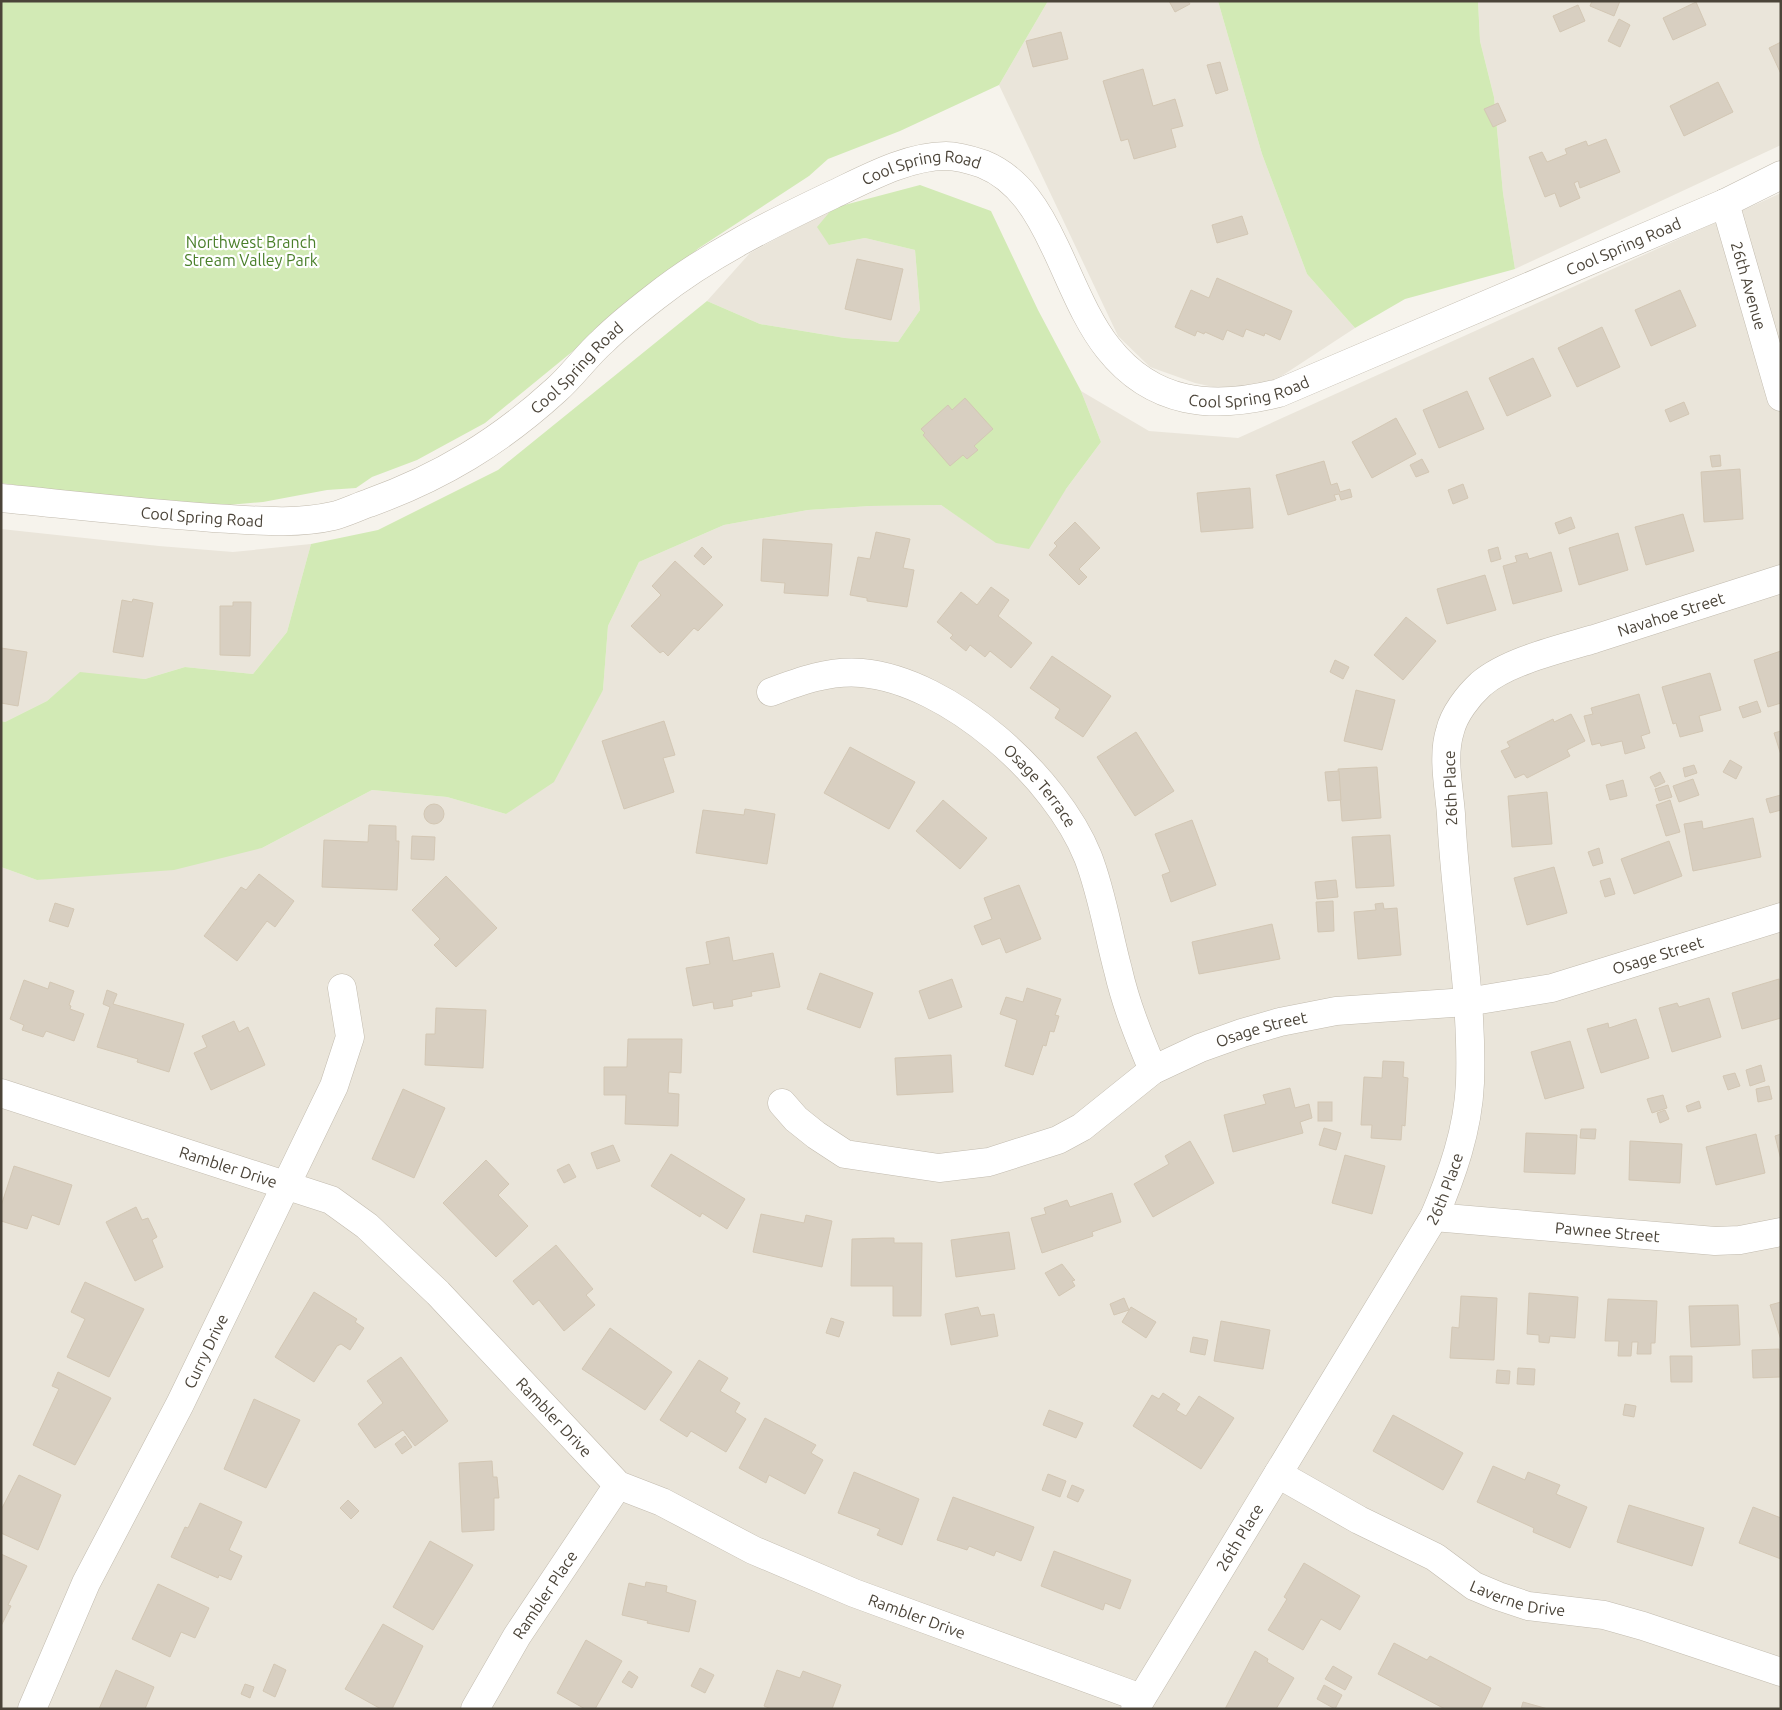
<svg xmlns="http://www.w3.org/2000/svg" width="1782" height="1710" viewBox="0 0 1782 1710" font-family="Ubuntu,sans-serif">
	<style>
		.residential { fill: #eae5da }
		.green { fill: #d2eab5 }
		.building { fill: #d8cfc1; stroke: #d3c7b4 }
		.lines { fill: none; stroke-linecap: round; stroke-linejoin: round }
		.minor-casing { stroke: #c2bbae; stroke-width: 29 }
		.minor { stroke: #fff; stroke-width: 28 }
		.labels { text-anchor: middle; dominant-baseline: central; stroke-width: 4.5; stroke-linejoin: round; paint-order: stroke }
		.street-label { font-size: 16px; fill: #4b4439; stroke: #fff }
		.park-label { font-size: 16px; fill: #4a7f2a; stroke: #fff }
	</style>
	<rect width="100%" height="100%" fill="#f6f3ec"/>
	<g class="residential">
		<polygon points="1048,1 1218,1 1262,154 1307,274 1355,328 1277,379 1232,391 1195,383 1150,367 1118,336 999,85"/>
		<polygon points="1478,1 1781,1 1781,145 1515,269 1503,193 1494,97 1480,41"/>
		<polygon points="1781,193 1781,1709 1,1709 1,867 37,880 262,848 372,790 447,797 506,814 603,690 608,626 639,562 724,525 808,510 870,506 941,505 996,542 1066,489 1101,442 1081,391 1149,431 1238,438"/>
		<polygon points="833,208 829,245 865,238 915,250 920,310 898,342 845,338 760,324 707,301 750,253"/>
		<polygon points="1,529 159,546 233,552 311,544 287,632 253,674 185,667 145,679 80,673 47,701 5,722 1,721"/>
	</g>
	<g class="green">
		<polygon points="1,1 1048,1 999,85 900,131 828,159 809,176 699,248 485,423 417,460 372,477 356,488 327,490 263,502 217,506 141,503 1,483"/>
		<polygon points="1218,1 1478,1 1480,41 1494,97 1503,193 1515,269 1405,299 1355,328 1307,274 1262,154"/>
		<polygon points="920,185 991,211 1038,310 1081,391 1101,442 1066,489 1029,549 996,543 941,505 870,506 808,510 724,525 639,562 608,626 603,690 554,782 506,814 447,797 372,790 262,848 174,870 37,880 1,867 1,721 5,722 47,701 80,672 145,679 185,667 253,674 287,632 311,544 378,530 498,470 707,301 760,324 845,338 898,342 920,310 915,250 865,238 829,245 817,227 833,208"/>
	</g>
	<g class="building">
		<polygon points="1169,1 1188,1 1190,4 1175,12"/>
		<polygon points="1592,1 1620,1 1614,16 1590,6"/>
		<polygon points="1696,2 1706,25 1673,40 1663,18"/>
		<polygon points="1578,5 1585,21 1560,32 1553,16"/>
		<polygon points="1619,19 1630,25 1620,47 1608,41"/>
		<polygon points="1061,32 1068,59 1033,67 1026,41"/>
		<polygon points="1781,42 1781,74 1769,48"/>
		<polygon points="1220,62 1228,90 1216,94 1207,65"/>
		<polygon points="1143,69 1153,106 1175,99 1183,126 1171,129 1176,147 1134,159 1128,139 1121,141 1103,81"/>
		<polygon points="1718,82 1733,112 1684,136 1670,106"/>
		<polygon points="1498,103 1506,121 1493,127 1484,109"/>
		<polygon points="1606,139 1620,172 1580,188 1578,181 1574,183 1580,198 1560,207 1555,193 1545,197 1529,157 1542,152 1547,162 1567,154 1565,149 1586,141 1588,146"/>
		<polygon points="1242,216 1248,234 1217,243 1212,225"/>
		<polygon points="857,259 903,269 891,320 845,309"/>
		<polygon points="1217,278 1292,311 1280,340 1265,333 1264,336 1246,329 1243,337 1227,330 1223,340 1205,332 1204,334 1197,331 1195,336 1175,327 1191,290 1209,298"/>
		<polygon points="1680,290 1696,326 1651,346 1635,310"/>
		<polygon points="1602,327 1620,367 1577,387 1558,348"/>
		<polygon points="1533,358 1551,396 1507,416 1489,378"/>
		<polygon points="1467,391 1484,429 1439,448 1423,410"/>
		<polygon points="965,398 993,429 974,446 978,450 967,459 963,455 950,466 923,435 925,433 921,429 948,405 952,410"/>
		<polygon points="1684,402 1689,414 1670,422 1665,410"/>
		<polygon points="1396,418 1416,454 1372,478 1352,442"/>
		<polygon points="1720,455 1721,466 1712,467 1710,456"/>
		<polygon points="1422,459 1429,472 1416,477 1410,465"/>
		<polygon points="1324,461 1331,485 1337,483 1340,492 1350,489 1352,497 1341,500 1339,494 1334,495 1336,500 1288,515 1276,475"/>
		<polygon points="1740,469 1743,519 1704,522 1701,472"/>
		<polygon points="1463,484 1468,498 1453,504 1448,490"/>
		<polygon points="1250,488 1253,528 1201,532 1197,493"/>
		<polygon points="1683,514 1694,551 1646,565 1635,527"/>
		<polygon points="1571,517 1575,528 1559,534 1555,523"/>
		<polygon points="1075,522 1100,548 1079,569 1087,577 1079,585 1049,555 1057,546 1054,543"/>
		<polygon points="876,532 910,539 903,568 914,570 907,607 867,601 867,598 850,595 858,557 870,559"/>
		<polygon points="1618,533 1628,570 1579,585 1569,548"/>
		<polygon points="763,539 832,544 828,596 784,593 785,583 761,581"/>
		<polygon points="702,547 712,557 704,565 694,556"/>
		<polygon points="1498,547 1501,559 1491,562 1488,550"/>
		<polygon points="1551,552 1562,591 1513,604 1503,566 1517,562 1515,556 1527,553 1529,559"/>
		<polygon points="675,561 723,605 698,631 694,628 668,656 663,651 660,653 631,626 661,595 652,586"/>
		<polygon points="1485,575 1496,610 1447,624 1437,589"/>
		<polygon points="991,587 1009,600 998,616 1032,643 1011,668 990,651 985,657 970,645 966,651 950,638 953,635 937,622 961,592 977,605"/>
		<polygon points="133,599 153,603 143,657 113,652 122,600 132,602"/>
		<polygon points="233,602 251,602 250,656 220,655 220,606 233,606"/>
		<polygon points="1406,617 1436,641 1403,680 1374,655"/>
		<polygon points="1,648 27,652 18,706 1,703"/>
		<polygon points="1781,651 1781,703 1768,707 1754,660"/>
		<polygon points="1052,656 1111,696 1083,737 1055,718 1060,709 1030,688"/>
		<polygon points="1335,660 1349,667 1343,679 1330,672"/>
		<polygon points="1710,673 1721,710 1699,716 1703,731 1680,737 1676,723 1673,724 1662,687"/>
		<polygon points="1356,690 1395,700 1382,750 1344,741"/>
		<polygon points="1639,694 1650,733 1641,736 1645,748 1625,754 1622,741 1601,746 1600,743 1592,745 1584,716 1593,714 1591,708"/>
		<polygon points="1757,701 1761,712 1743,718 1739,707"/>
		<polygon points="1571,714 1585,741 1567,750 1570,756 1527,778 1524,774 1515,778 1501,751 1510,747 1507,742 1553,719 1554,722"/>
		<polygon points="664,721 675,755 663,758 674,792 624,809 602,741"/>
		<polygon points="1781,731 1781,755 1774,733"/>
		<polygon points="1136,732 1174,791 1135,816 1097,757"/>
		<polygon points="850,747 915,782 889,829 824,793"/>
		<polygon points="1730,760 1742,767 1736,779 1723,772"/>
		<polygon points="1694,765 1697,773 1685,777 1683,768"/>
		<polygon points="1377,767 1381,818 1342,821 1338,769"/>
		<polygon points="1339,771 1341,800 1328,801 1325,772"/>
		<polygon points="1660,772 1665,782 1655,787 1650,777"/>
		<polygon points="1693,779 1699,795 1679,802 1673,786"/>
		<polygon points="1623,780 1627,796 1610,800 1606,785"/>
		<polygon points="1668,785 1672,797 1659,801 1655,789"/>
		<polygon points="1547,792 1552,844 1512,847 1508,796"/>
		<polygon points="1781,795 1781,810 1770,813 1766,799"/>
		<polygon points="943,800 987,838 960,869 916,831"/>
		<polygon points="1670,800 1680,832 1666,836 1656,805"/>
		<circle cx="434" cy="814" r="10"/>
		<polygon points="745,809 775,814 767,864 696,853 703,810 744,815"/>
		<polygon points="1753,818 1761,857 1693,871 1684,824 1702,821 1703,829"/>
		<polygon points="1192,820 1216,885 1171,902 1162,875 1170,872 1155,834"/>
		<polygon points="369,825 396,826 396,841 399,841 397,890 322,887 324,840 368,842"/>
		<polygon points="1390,835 1394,886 1356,888 1352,837"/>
		<polygon points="412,836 435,837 434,860 411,859"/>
		<polygon points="1669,841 1682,876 1634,894 1621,859"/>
		<polygon points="1599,848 1603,863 1593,866 1588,852"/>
		<polygon points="1554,867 1567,913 1527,925 1514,878"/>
		<polygon points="259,874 294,901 275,927 267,921 237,961 204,936 241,887 246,890"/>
		<polygon points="446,876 497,928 456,967 434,945 440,939 412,910"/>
		<polygon points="1610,878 1615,894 1605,897 1600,881"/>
		<polygon points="1336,880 1338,897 1317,899 1315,882"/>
		<polygon points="1019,885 1041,939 1006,953 1000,938 982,945 974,926 992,919 984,898"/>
		<polygon points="1333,901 1334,931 1318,932 1316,902"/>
		<polygon points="55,903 74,909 68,927 49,921"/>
		<polygon points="1383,903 1384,909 1397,908 1401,955 1358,959 1354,912 1376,910 1375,904"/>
		<polygon points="1272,924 1280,959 1199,974 1192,942"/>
		<polygon points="729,937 733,961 773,953 780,987 751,992 752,996 732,1000 733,1006 714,1009 713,1002 693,1006 686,968 710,964 706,942"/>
		<polygon points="820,973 873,993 860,1028 807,1009"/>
		<polygon points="952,979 962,1007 929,1019 919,991"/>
		<polygon points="1779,979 1781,1018 1742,1029 1732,993"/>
		<polygon points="24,980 48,989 50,982 74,991 69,1005 71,1006 70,1009 84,1014 74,1041 46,1031 43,1037 22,1030 24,1025 10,1019"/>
		<polygon points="1027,988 1061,999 1055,1015 1059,1016 1054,1032 1050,1031 1046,1046 1043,1045 1033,1075 1005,1066 1017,1020 1000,1014 1006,997 1023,1002"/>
		<polygon points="107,990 117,994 113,1004 184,1024 169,1072 137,1062 138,1059 97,1047 110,1007 103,1004"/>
		<polygon points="1709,998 1721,1037 1672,1052 1659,1008 1677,1003 1679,1007"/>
		<polygon points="436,1008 486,1010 483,1068 425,1065 426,1034 435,1034"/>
		<polygon points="1636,1019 1649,1058 1601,1073 1587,1029 1608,1023 1609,1028"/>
		<polygon points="234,1021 239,1032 248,1027 265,1065 211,1090 194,1053 207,1047 202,1036"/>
		<polygon points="628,1039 682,1039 681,1073 669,1072 668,1093 679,1094 678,1126 625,1124 626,1095 604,1095 604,1067 627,1067"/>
		<polygon points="1570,1041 1584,1088 1545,1099 1531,1052"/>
		<polygon points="951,1055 953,1092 897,1095 895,1058"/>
		<polygon points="1383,1061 1404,1062 1403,1077 1408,1078 1405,1126 1402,1125 1401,1140 1371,1138 1372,1125 1361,1125 1364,1077 1382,1078"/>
		<polygon points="1761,1065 1765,1081 1750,1086 1746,1070"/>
		<polygon points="1735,1073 1740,1086 1728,1090 1723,1076"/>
		<polygon points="1769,1086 1772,1099 1758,1102 1756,1089"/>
		<polygon points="1290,1088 1295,1108 1309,1104 1312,1118 1300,1122 1303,1133 1233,1152 1224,1115 1266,1104 1263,1095"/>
		<polygon points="403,1089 445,1108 414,1178 372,1159"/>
		<polygon points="1663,1095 1667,1108 1652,1113 1647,1099"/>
		<polygon points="1699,1101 1701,1108 1688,1112 1686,1106"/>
		<rect x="1318" y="1102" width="14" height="19"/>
		<polygon points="1665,1110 1669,1119 1660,1123 1657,1113"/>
		<polygon points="1324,1128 1341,1133 1336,1150 1319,1145"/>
		<polygon points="1581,1129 1596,1129 1595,1139 1580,1138"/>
		<polygon points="1526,1133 1577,1135 1575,1174 1524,1172"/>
		<polygon points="1756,1134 1765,1173 1716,1185 1706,1147"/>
		<polygon points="1781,1134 1781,1160 1775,1136"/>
		<polygon points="1190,1141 1214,1183 1153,1217 1134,1184 1169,1164 1165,1156"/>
		<polygon points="1630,1141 1682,1144 1680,1183 1629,1180"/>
		<polygon points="613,1145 620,1161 597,1169 591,1153"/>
		<polygon points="671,1154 745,1199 727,1229 702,1213 700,1217 651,1186"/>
		<polygon points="1345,1155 1385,1166 1372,1214 1332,1203"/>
		<polygon points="486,1160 509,1184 498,1195 528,1226 496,1257 443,1203"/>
		<polygon points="569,1164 576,1177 564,1183 557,1170"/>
		<polygon points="14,1166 72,1185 59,1225 32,1215 27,1229 1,1221 1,1206"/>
		<polygon points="1112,1193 1121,1222 1092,1232 1093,1236 1042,1253 1031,1218 1046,1214 1044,1208 1067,1200 1070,1207"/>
		<polygon points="136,1207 142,1220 148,1218 157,1237 152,1240 163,1267 135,1281 106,1222"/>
		<polygon points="761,1214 804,1223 806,1215 832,1221 822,1267 753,1252"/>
		<polygon points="1009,1232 1015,1269 956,1277 951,1240"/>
		<polygon points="883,1238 894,1238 894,1243 922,1243 921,1316 893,1316 893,1286 851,1286 852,1239"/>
		<polygon points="556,1245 593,1289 586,1295 595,1305 564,1331 539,1300 533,1305 513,1281"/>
		<polygon points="1062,1264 1073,1278 1075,1280 1072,1281 1075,1286 1059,1296 1045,1273"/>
		<polygon points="85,1282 144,1309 109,1377 67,1357 85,1319 71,1312"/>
		<polygon points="314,1292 357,1319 355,1322 364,1328 350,1350 341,1344 337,1346 314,1382 275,1357"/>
		<polygon points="1529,1293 1578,1297 1575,1338 1550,1336 1549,1343 1539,1342 1539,1335 1527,1334"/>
		<polygon points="1461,1296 1497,1298 1494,1360 1450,1358 1452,1327 1459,1328"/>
		<polygon points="1124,1298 1129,1310 1114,1315 1110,1304"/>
		<polygon points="1608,1299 1657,1301 1655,1343 1651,1343 1651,1354 1637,1354 1638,1342 1632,1342 1631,1356 1618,1356 1619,1341 1605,1341"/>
		<polygon points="1781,1302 1781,1340 1770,1305"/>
		<polygon points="1738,1305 1740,1345 1691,1347 1689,1306"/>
		<polygon points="978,1307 981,1316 994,1314 998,1336 951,1345 945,1314"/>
		<polygon points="1131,1307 1156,1322 1146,1338 1122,1322"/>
		<polygon points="831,1318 844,1322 839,1337 826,1333"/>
		<polygon points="1221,1321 1270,1330 1263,1369 1214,1361"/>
		<polygon points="610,1328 672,1372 645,1410 582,1369"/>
		<polygon points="1193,1337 1208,1340 1205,1355 1190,1352"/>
		<polygon points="1779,1349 1780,1377 1753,1378 1752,1350"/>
		<polygon points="1670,1356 1692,1356 1692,1382 1671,1382"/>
		<polygon points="401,1357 448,1421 415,1446 403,1430 375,1448 358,1424 383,1403 367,1381"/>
		<polygon points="699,1360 728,1378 720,1391 740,1403 735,1412 746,1419 726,1452 691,1431 687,1437 660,1420"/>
		<polygon points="1518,1368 1535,1369 1534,1385 1517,1384"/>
		<polygon points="1497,1370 1510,1371 1509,1384 1496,1383"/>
		<polygon points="58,1372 111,1398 75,1465 33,1445 59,1389 52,1386"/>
		<polygon points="1163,1393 1180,1404 1176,1410 1186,1416 1199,1396 1234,1418 1201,1469 1133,1426 1152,1395 1159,1399"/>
		<polygon points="254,1399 300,1420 266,1488 224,1469"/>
		<polygon points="1625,1404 1636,1406 1634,1417 1623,1415"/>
		<polygon points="1049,1410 1083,1423 1076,1438 1043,1425"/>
		<polygon points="1393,1415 1463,1453 1443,1490 1373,1451"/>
		<polygon points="765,1418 816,1445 811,1453 823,1460 805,1494 769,1475 766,1483 739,1468"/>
		<polygon points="405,1436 412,1447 402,1454 395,1444"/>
		<polygon points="492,1461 493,1477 497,1477 499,1498 494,1498 494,1530 462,1532 459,1463"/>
		<polygon points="1493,1466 1525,1480 1528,1472 1560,1485 1556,1494 1587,1507 1570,1548 1533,1532 1534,1528 1477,1502"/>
		<polygon points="854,1472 919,1499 902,1545 877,1535 880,1529 838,1513"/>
		<polygon points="1048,1474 1066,1481 1060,1497 1042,1490"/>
		<polygon points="19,1475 61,1495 38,1550 1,1533 1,1510"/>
		<polygon points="1072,1485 1084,1490 1078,1502 1067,1497"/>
		<polygon points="953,1497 1034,1527 1021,1561 996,1551 994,1556 969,1546 967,1550 937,1540"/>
		<polygon points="348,1500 359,1511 351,1519 340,1508"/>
		<polygon points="200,1503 242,1522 229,1550 242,1556 231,1580 219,1575 218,1578 171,1557 185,1527 188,1528"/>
		<polygon points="1629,1505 1704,1528 1692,1566 1617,1542"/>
		<polygon points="1753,1507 1781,1518 1781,1559 1739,1543"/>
		<polygon points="430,1541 473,1565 433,1630 393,1607"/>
		<polygon points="1054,1551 1131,1580 1120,1609 1105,1603 1103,1610 1041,1586"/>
		<polygon points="1,1554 27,1566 8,1605 11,1606 1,1626"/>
		<polygon points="1304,1563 1360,1596 1340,1630 1321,1619 1303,1650 1268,1630 1287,1599 1284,1597"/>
		<polygon points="646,1582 667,1586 666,1592 696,1601 689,1632 647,1623 648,1621 622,1615 629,1583 645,1587"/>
		<polygon points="158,1584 209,1608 195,1638 181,1632 170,1657 132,1639"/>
		<polygon points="383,1624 423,1646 392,1709 381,1709 345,1689"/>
		<polygon points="586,1640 622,1661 595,1709 585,1709 557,1693"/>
		<polygon points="1394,1643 1427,1660 1430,1656 1491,1688 1481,1709 1445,1709 1378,1674"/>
		<polygon points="1255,1651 1268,1659 1267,1662 1294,1678 1276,1709 1225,1709"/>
		<polygon points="274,1664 286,1670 275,1697 263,1691"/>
		<polygon points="1333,1666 1352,1677 1345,1690 1325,1679"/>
		<polygon points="700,1668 714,1675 705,1693 691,1686"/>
		<polygon points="116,1670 154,1687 145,1709 99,1709"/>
		<polygon points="777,1670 800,1678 803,1671 841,1685 832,1709 771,1709 764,1706"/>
		<polygon points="629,1671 638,1677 632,1688 622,1682"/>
		<polygon points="245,1684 254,1687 250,1698 241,1694"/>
		<polygon points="1324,1685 1342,1695 1335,1709 1317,1699"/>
		<polygon points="1523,1702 1548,1709 1521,1709"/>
	</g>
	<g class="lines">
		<defs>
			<g id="minor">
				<path id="s1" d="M 1725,203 L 1781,397"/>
				<path id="s2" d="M 1,498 C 72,505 142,513 213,518 C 252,520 294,525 333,516 C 345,513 357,507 369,503 C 441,477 499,442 556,390 C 573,375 586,356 603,341 C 619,325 637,311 655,297 C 708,255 771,224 832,195 C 866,179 907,156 946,156 C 958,156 971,160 983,164 C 1020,179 1039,213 1055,247 C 1071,280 1085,319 1108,348 C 1153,405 1213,410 1279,393 L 1725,203 L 1781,175"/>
				<path id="s3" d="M 771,692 C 800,681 830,670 862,673 C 950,681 1056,777 1088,857 C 1102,893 1108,933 1118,970 C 1126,1005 1139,1037 1153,1070"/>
				<path id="s4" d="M 1,1093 L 331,1200 L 367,1226 L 438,1293 L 618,1485 L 662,1502 L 753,1550 L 854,1593 L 1141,1698"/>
				<path id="s5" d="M 782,1103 L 796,1119 L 816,1135 L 845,1154 L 939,1168 L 989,1162 L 1058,1140 L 1082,1127 L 1153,1070 L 1200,1048 L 1242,1033 L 1280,1022 L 1336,1011 L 1467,1002 L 1552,988 L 1781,917"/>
				<path id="s6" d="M 1434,1217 L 1715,1241 L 1740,1240 L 1781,1232"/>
				<path id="s7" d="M 1278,1474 L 1359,1520 L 1435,1557 L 1474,1586 L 1498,1596 L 1528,1606 L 1604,1615 L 1643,1626 L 1781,1672"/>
				<path id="s8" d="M 32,1709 L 86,1583 L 180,1404 L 334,1086 L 350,1037 L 342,988"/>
				<path id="s9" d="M 475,1709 L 517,1636 L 618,1485"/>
				<path id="s10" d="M 1135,1709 L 1434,1217 C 1452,1175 1468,1130 1470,1083 C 1473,993 1455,903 1451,814 C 1449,788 1442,756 1450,731 C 1454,714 1468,696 1481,684 C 1508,661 1560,649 1594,639 C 1656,619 1718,599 1781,579"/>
			</g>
		</defs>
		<use href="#minor" class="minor-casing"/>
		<use href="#minor" class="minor"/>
	</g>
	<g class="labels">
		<g class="street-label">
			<text stroke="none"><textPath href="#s2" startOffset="1028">Cool Spring Road</textPath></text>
			<text stroke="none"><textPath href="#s2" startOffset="1882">Cool Spring Road</textPath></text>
			<text stroke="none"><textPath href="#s1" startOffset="86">26th Avenue</textPath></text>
			<text stroke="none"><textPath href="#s2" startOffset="622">Cool Spring Road</textPath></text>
			<text stroke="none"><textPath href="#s2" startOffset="1478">Cool Spring Road</textPath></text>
			<text stroke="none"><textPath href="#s2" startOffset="202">Cool Spring Road</textPath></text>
			<text stroke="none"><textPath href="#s10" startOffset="1329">Navahoe Street</textPath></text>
			<text stroke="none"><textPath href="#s3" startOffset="310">Osage Terrace</textPath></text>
			<text transform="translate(1450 788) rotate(-92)">26th Place</text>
			<text stroke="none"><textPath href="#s5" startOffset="939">Osage Street</textPath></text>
			<text stroke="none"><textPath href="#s5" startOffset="534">Osage Street</textPath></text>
			<text stroke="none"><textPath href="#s4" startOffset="239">Rambler Drive</textPath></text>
			<text stroke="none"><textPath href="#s10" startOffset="606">26th Place</textPath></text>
			<text stroke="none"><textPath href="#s6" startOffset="174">Pawnee Street</textPath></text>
			<text stroke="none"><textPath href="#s8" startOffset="398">Curry Drive</textPath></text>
			<text stroke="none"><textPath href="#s4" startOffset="659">Rambler Drive</textPath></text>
			<text stroke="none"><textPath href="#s10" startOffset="201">26th Place</textPath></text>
			<text stroke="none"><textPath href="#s9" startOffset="134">Rambler Place</textPath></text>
			<text stroke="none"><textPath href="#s7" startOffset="272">Laverne Drive</textPath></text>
			<text stroke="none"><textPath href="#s4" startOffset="1079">Rambler Drive</textPath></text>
		</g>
		<g class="park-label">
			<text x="251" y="242">Northwest Branch<tspan x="251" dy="18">Stream Valley Park</tspan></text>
		</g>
	</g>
	<rect width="1782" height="1710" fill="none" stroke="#4b4439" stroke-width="5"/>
</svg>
